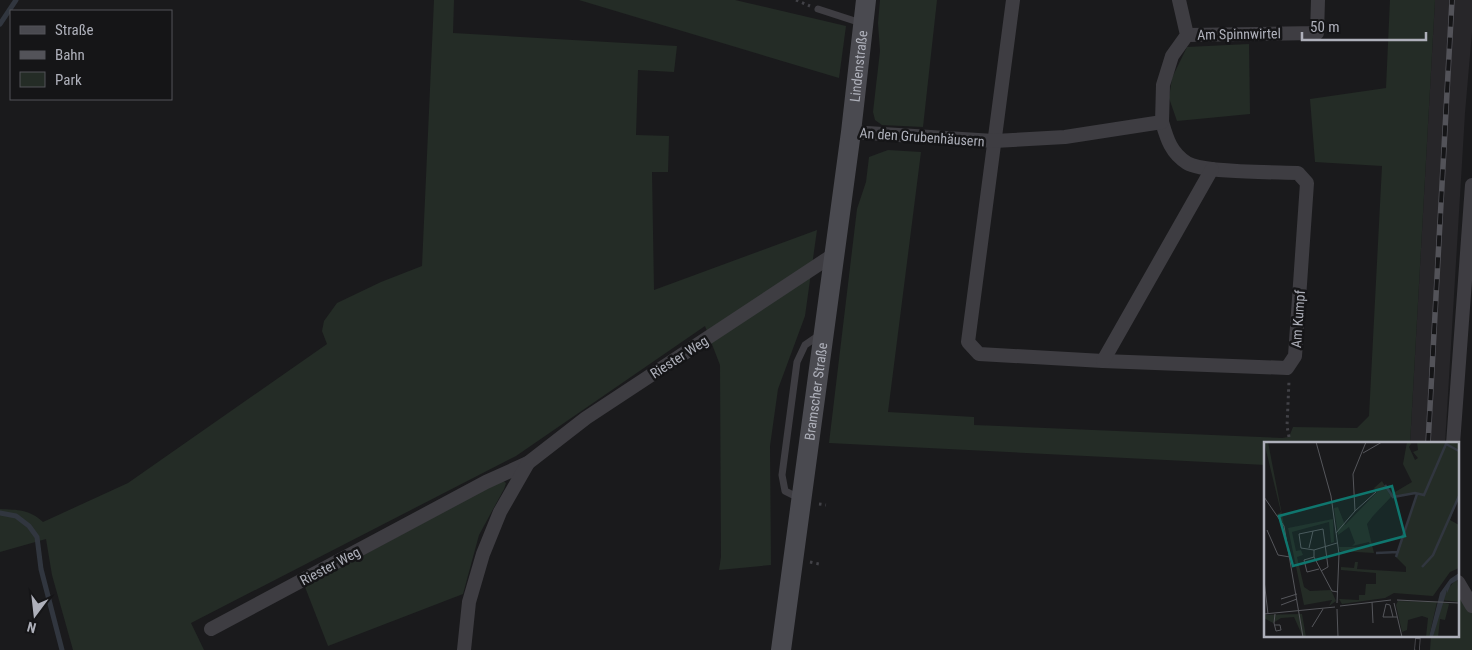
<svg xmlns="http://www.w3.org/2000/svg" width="1472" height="650" viewBox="0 0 1472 650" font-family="'Roboto Condensed',sans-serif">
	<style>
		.built { fill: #272629 }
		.green { fill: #242c26 }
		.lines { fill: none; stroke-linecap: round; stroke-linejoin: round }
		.stream { stroke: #31363f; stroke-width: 5 }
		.path { stroke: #424247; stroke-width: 3; stroke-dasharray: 2.5 4; stroke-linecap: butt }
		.lane { stroke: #3e3d42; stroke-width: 7 }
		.street { stroke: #3e3d42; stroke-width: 14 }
		.secondary { stroke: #4a4a50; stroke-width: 20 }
		.rail-casing { stroke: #535359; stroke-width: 5.5 }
		.rail { stroke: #151517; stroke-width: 4; stroke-dasharray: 11; stroke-linecap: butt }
		.labels { text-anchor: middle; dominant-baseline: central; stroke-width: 5; stroke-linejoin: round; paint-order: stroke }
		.street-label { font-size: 14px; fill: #aeb0ba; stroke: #151517 }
		.inset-river { fill: none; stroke: #31363f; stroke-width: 2.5 }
		.inset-road { fill: none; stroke: #55565b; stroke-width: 1 }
		.view { fill: #0f766e; fill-opacity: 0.15; stroke: #0f766e; stroke-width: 2.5 }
		.inset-edge { fill: none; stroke: #aeb0ba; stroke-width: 2.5 }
	</style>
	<rect width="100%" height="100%" fill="#1a1a1c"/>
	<polygon class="built" points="1435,0 1472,0 1472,32 1465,113 1445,444 1410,444"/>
	<g class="green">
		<path d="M 434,0 L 454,0 L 453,33 L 677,46 L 674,72 L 638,70 L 636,135 L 669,136 L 668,172 L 652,172 L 654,290 L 817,230 L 805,316 L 778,389 L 770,446 L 771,565 L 719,570 L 721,557 L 720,365 L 705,326 L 516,456 L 191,623 L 204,650 L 73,650 L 52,575 L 46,539 L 0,552 L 0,509 C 18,510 29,509 43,522 L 128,483 L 327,344 L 322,331 L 324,321 L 337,303 L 381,282 L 422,266 Z"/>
		<polygon points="579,0 735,0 846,26 839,78"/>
		<polygon points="880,0 937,0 923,127 882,125 875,120 873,112 880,51 878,23"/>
		<polygon points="1390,0 1435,0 1410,444 1266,444 1266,465 829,443 857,209 866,182 869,157 888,150 921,152 888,412 974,417 974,425 1282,438 1289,437 1293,427 1357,428 1369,416 1382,166 1315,162 1310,99 1386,88"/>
		<polygon points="1249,44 1250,114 1177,121 1169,98 1172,78 1187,47"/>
		<polygon points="502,480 506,483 504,489 479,535 463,594 328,646 305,587"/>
		<polygon points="1458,588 1472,612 1472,650 1430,650 1431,636 1458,636"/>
	</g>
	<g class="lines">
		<g class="stream">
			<polyline points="0,24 16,0"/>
			<polyline points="0,513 16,516 29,526 37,537 41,569 62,650"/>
		</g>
		<g class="path">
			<polyline points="796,0 810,6"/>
			<polyline points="1289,437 1287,426 1289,381"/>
			<polyline points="819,504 826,505"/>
			<polyline points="810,562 819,564"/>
		</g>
		<g class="lane">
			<polyline points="818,9 861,23"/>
			<polyline points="799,498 785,491 782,475 797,362 805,345 821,334"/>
		</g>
		<g class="street">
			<path d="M 1013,0 L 968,342 L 979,354 L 1103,361 L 1287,368 L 1295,356 L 1307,183 L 1298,173 C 1276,172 1203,173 1187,163 C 1171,153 1167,139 1162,122"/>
			<polyline points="1187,35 1317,33 1318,0"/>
			<polyline points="851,132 994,141 1065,137 1162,122 1163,85 1172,56 1187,35 1179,0"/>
			<polyline points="1103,361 1212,169"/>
			<polyline points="1453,444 1472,185"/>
			<polyline points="1458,582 1472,606"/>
			<polyline points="211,629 486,482 528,463"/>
			<polyline points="464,650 469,602 483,554 500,512 528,463 586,418 833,255"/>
		</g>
		<path class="secondary" id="s1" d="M 781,650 L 851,132 L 866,0"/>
		<defs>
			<g id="rail">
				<polyline points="1428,444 1452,0"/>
				<polyline points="1417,650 1418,636"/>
			</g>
		</defs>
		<use href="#rail" class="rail-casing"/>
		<use href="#rail" class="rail"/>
	</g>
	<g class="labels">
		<g class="street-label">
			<text transform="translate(1239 34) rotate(-1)">Am Spinnwirtel</text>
			<text stroke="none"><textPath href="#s1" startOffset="589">Lindenstraße</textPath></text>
			<text transform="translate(922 137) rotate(4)">An den Grubenhäusern</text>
			<text transform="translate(1298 319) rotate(-86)">Am Kumpf</text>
			<text transform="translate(679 357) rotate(-33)">Riester Weg</text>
			<text stroke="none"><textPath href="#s1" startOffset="261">Bramscher Straße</textPath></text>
			<text transform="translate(330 566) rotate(-28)">Riester Weg</text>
		</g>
	</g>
	<g transform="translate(1264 442)">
		<rect width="195" height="195" fill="#1a1a1c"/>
		<path d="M 0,0 L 4,0 L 20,83 L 12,73 L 17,70 ZM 143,0 L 148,0 L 145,5 L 151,18 L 154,16 L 149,10 L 154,8 L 153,0 L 195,0 L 195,53 L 186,78 L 195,83 L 195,126 L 186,130 L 169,154 L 130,151 L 121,156 L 78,162 L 75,157 L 95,158 L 95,153 L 101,153 L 102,142 L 112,142 L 112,131 L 77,128 L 77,125 L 90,126 L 91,120 L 94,120 L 93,127 L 142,130 L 142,125 L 132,115 L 153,52 L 127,55 L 109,74 L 103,82 L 110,111 L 76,109 L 75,105 L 107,105 L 105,100 L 88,104 L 91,101 L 85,85 L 74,93 L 70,66 L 74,65 L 81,83 L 113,50 L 110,46 L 118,39 L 126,53 L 148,40 L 139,22 ZM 69,77 L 70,100 L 67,101 L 65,80 L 28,90 L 32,109 L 37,108 L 39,113 L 33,115 L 40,145 L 46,149 L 67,148 L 72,159 L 65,164 L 68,158 L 40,163 L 24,86 ZM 193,136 L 195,160 L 178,158 L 183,148 ZM 134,159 L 173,160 L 165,195 L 162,195 L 164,176 L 158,174 L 144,178 L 143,188 L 138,190 L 132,163 ZM 177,160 L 195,164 L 185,162 L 181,178 L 176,177 L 174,195 L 169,195 ZM 38,172 L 42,195 L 38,193 L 30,175 L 17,176 L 9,181 L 0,176 L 0,173 Z" fill="#242c26"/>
		<path d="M 195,131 L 195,137 L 187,142 L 183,151 L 183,148 L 169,195 L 165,195 L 176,151 L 186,137 Z" fill="#31363f"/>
		<path class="inset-river" d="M 121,43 L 129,55 L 151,51 L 160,53 L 182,2 L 195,9M 112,111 L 134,110M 132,115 L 153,52M 158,125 L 169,113 L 195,54"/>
		<path class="inset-road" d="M 52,0 L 67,54 L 75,112 L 73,161M 99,11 L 118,0M 0,55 L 20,84 L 39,195M 91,69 L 112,50M 3,88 L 14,113 L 26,115M 72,91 L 91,69 L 89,32 L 102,0M 73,101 L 50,108 L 50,115 L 68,149 L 74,150M 45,106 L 49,89M 50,108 L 37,106 L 35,92 L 59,87 L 64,125 L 57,129M 50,115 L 40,118 L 43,130 L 55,127M 0,138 L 4,172M 17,157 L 33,152M 133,158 L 195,161M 108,160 L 109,181M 130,161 L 138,195M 17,163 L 33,157M 76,164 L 127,158M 73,167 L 74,195M 0,172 L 71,165M 11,172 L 10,181 L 12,189 L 17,188 L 16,183 L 11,183M 129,175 L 126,163 L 122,162 L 119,175 L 133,175M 48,185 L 59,167"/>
		<path class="view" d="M 128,44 L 141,94 L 29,124 L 15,74 Z"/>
		<rect width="195" height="195" class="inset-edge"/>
	</g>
	<rect x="10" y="10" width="162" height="90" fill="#151517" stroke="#525358"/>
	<rect x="20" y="26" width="25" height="8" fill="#4a4a50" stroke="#525358"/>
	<text x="55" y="35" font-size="15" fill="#aeb0ba">Straße</text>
	<rect x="20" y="51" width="25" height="8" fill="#535359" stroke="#525358"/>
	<text x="55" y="60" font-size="15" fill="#aeb0ba">Bahn</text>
	<rect x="20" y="72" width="25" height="15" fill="#242c26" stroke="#525358"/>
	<text x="55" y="85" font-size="15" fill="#aeb0ba">Park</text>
	<g transform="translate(35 615) rotate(195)" stroke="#151517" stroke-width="4" paint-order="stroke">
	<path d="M0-4L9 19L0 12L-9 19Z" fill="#aeb0ba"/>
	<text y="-8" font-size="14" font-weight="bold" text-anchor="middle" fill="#aeb0ba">N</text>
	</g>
	<path d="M1302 32v8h124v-8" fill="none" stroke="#aeb0ba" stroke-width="2.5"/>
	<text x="1310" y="32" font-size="15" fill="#aeb0ba" stroke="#151517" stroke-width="4" paint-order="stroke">50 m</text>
</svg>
